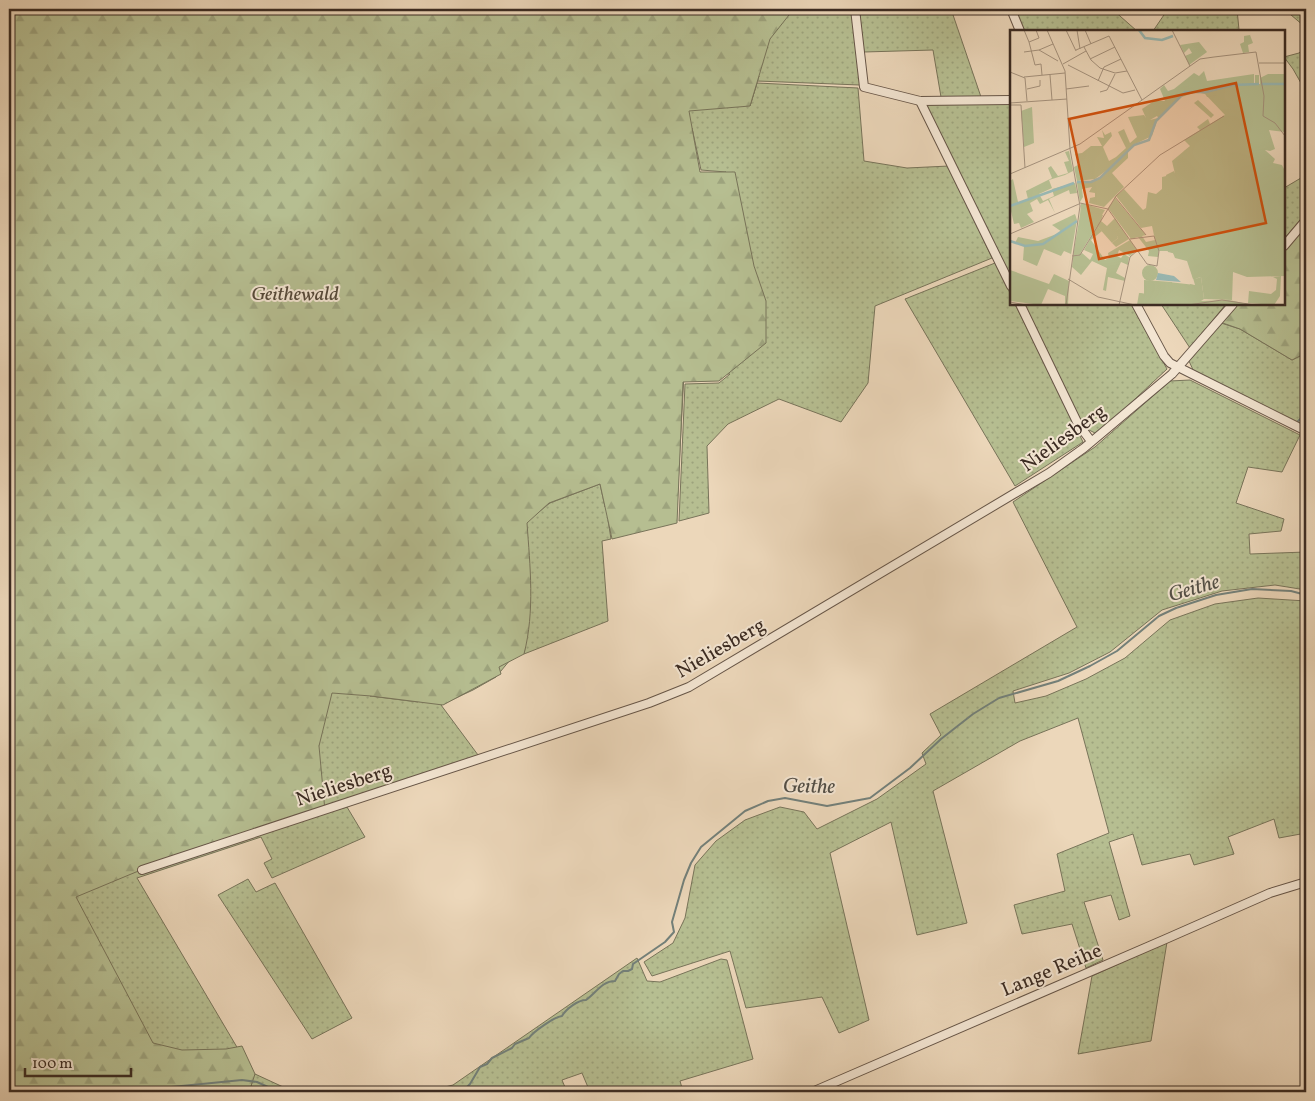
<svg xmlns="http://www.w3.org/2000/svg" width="1315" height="1101" viewBox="0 0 1315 1101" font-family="Vollkorn,serif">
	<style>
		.grass { fill: url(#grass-dots); stroke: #78745a; fill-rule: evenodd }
		.forest { fill: url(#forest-firs); stroke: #78745a }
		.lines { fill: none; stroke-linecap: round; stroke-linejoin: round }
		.stream { stroke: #73807a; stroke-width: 2 }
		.minor-casing { stroke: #675648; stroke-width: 10 }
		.minor { stroke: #f3e5d2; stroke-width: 8 }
		.labels { text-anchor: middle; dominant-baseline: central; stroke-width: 4; stroke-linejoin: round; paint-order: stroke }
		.park-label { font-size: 20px; font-style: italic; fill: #544838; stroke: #f3e5d2 }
		.street-label { font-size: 20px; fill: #3b2b22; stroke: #f3e5d2 }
		.water-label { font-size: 21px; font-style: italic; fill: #524e46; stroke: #f3e5d2 }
		.inset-river { fill: none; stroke: #99b9b4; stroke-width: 2.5 }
		.inset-road { fill: none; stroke: #a5927d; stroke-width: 1 }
		.view { fill: #ce520f; fill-opacity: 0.15; stroke: #ce520f; stroke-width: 2.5 }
		.inset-edge { fill: none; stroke: #3b2b22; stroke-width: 2.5 }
	</style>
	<defs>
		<pattern id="grass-dots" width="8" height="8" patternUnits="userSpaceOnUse" patternTransform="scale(1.25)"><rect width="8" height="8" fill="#b6be91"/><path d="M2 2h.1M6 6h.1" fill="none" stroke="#9da37d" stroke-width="1.8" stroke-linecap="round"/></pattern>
		<pattern id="forest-firs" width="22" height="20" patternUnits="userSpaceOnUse" patternTransform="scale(1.25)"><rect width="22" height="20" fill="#b6be91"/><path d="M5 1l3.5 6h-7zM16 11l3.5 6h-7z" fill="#9da37d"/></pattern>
	</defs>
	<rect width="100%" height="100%" fill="#ecd7ba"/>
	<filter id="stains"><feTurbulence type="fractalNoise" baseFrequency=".004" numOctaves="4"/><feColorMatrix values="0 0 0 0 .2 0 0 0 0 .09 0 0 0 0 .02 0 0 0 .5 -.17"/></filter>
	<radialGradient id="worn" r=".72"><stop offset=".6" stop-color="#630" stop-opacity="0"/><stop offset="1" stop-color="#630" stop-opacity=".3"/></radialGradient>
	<g class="grass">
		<path d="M 9,9 L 786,9 L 789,15 L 789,9 L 851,9 L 860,85 L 757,81 L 759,76 L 750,106 L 757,83 L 858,88 L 864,161 L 907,168 L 949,166 L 992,258 L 875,306 L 868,383 L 841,422 L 779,399 L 728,424 L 707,446 L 709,513 L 679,521 L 685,384 L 719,383 L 730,374 L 684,374 L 677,505 L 608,520 L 611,539 L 602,541 L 608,621 L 524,654 L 525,648 L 510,660 L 496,677 L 473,690 L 441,705 L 481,759 L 332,811 L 347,807 L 365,837 L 272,878 L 264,863 L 272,859 L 261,837 L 137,878 L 254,1076 L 255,1074 L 294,1092 L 210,1092 L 250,1089 L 252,1082 L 9,1092 ZM 692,128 L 701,170 L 726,172 L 690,185 ZM 601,452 L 605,507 L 600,484 L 550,503 L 535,515 ZM 406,690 L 418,702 L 370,696 Z"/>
		<polygon points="859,9 951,9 981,97 941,97 933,50 864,52"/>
		<polygon points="1014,9 1112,9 1137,31 1024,31"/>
		<polygon points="1168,9 1237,9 1239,30 1153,31"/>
		<polygon points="1284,9 1306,9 1306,30 1304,26"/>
		<polygon points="1306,47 1306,92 1293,69 1284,57 1299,53"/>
		<polygon points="1011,102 1011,280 925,103"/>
		<polygon points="1306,175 1306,213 1284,239 1284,188"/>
		<polygon points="995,263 1011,295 1011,304 1015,304 1083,442 1015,486 905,299"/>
		<polygon points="1023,304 1131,304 1167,369 1103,429 1095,433 1083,427"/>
		<polygon points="1161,304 1226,304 1190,348"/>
		<polygon points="1221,323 1240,329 1292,360 1306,353 1306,428 1194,372 1189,361"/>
		<polygon points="1190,380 1300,435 1282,472 1248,467 1236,503 1284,519 1281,531 1249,534 1250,554 1306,552 1306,590 1275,585 1222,591 1162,610 1110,652 1069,673 1013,691 1015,703 1046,696 1086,679 1125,658 1170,620 1215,604 1258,598 1306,601 1306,743 1301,744 1306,763 1306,833 1279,838 1274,819 1228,837 1234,854 1194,865 1190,854 1142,865 1133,834 1109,842 1130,916 1119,920 1111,895 1084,902 1103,960 1086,968 1072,924 1022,934 1014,905 1065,891 1057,854 1109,833 1078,718 1020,741 933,791 967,923 917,935 891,822 830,853 869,1020 839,1033 822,997 746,1008 730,951 652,976 644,962 673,943 685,918 695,865 716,841 745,820 780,807 804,812 817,829 877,799 926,764 922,753 941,735 930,714 1077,627 1013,502 1095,447 1170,381"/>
		<polygon points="248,879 256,892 275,883 352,1018 312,1039 218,895"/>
		<polygon points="1167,942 1151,1041 1078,1054 1092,976"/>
		<polygon points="637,958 647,981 660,982 721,959 727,960 753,1059 680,1081 682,1088 673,1092 645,1092 644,1088 631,1092 590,1092 582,1073 562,1080 567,1092 425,1092 453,1085"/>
	</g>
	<g class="forest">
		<path d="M 9,9 L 789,9 L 789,15 L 770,39 L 750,106 L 689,111 L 700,172 L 735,172 L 754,266 L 766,301 L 766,343 L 719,381 L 683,382 L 677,523 L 612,539 L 600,484 L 549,503 L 527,523 C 530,566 535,611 524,654 L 499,667 L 501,674 L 443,705 L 371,696 L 332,693 L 319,746 L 325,811 L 136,872 L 76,897 L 153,1043 L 182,1050 L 226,1049 L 242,1046 L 255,1074 L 250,1089 L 210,1092 L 9,1092 Z"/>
		<polygon points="1306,214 1306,353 1292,360 1240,329 1214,320 1226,304 1284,304 1284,239"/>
	</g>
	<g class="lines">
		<g class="stream">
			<polyline points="1298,421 1306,414"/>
			<polyline points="9,1092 14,1092"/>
			<polyline points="93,1092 131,1091 242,1080 257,1082 279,1092"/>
			<path d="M 447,1092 L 463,1091 L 470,1084 L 480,1067 L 487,1064 L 492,1058 L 512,1048 L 515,1044 L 529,1038 C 533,1032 554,1017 562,1016 C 566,1009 578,1000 586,1000 C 596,993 602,981 615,981 L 619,974 L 623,971 L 628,971 L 632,969 L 633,964 L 665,942 L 674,932 L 672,922 L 684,880 L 691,863 L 701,847 L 745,811 L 768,801 L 785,798 L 827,806 L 870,798 L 910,768 L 941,739 L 973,714 L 999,698 L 1058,681 L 1090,666 L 1117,651 L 1159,616 L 1176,608 L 1216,595 L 1252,589 L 1291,591 L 1306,595"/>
		</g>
		<defs>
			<g id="minor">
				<polyline points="855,9 864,87 920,101 1011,100"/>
				<polyline points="1011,9 1020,31"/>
				<polyline points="920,101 1011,286"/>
				<polyline points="1284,246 1306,220"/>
				<polyline points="1020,304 1078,424 1091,441"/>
				<polyline points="1136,304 1164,356 1170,363 1306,431"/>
				<polyline points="142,870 649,703 689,687 1049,473 1084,448 1172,374 1233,304"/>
				<polyline points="812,1092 1168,938 1270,893 1306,882"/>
			</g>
		</defs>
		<use href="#minor" class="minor-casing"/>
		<use href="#minor" class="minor"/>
	</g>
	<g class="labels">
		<g class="park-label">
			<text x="295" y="295">Geithewald</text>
		</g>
		<g class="street-label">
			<text transform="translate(1064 439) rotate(-36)">Nieliesberg</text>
			<text transform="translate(721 649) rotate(-30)">Nieliesberg</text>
			<text transform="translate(344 786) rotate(-18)">Nieliesberg</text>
			<text transform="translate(1052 971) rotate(-23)">Lange Reihe</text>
		</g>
		<g class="water-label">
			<text transform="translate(1194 589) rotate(-16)">Geithe</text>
			<text transform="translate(809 787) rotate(1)">Geithe</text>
		</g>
	</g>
	<g transform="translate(1010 30)">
		<rect width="275" height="275" fill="#ecd7ba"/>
		<path d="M 240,5 L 243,13 L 238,15 L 239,22 L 233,23 L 230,14 L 234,12 L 234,6 ZM 189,12 L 197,22 L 179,35 L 175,26 L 182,23 L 179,18 L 174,23 L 170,15 ZM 194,41 L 197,51 L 244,44 L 244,54 L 250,54 L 250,48 L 258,44 L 275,44 L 275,102 L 259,100 L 265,119 L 260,121 L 255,120 L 252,105 L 260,147 L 275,144 L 275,185 L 226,241 L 191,246 L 185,249 L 191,247 L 194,269 L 191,271 L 219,270 L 242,275 L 127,275 L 129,263 L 137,264 L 159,252 L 185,255 L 178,230 L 158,221 L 149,221 L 148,227 L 138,226 L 139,221 L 128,207 L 121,209 L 98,178 L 105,168 L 136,205 L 132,206 L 136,212 L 145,210 L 142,196 L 131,198 L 106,166 L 114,159 L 133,180 L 136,178 L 138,162 L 146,164 L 152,159 L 152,147 L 165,144 L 162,131 L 180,116 L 174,110 L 190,100 L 187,97 L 198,89 L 200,94 L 215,85 L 195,64 L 186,62 L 169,68 L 149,89 L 147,86 L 140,90 L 148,88 L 142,106 L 123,115 L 118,121 L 118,128 L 102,143 L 114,157 L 94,177 L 79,173 L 80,168 L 85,167 L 85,163 L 79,162 L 82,157 L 72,159 L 73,167 L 70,172 L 67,153 L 85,151 L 108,132 L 85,149 L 67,151 L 64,137 L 70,134 L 65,124 L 72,123 L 81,116 L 92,116 L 87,107 L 94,108 L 92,100 L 95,105 L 101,102 L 102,106 L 93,117 L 99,131 L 106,127 L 116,118 L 108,102 L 114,99 L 120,113 L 127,107 L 118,87 L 134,85 L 136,88 L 132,79 L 144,71 L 155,71 L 150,59 L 154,55 L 158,61 L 164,59 L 184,43 L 189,46 ZM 188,70 L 204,85 L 201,88 L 184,73 ZM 22,77 L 24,113 L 14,117 L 11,81 ZM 59,121 L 63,141 L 55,145 L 39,150 L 42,158 L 18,169 L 16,161 L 42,148 L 38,138 L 41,136 L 48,146 L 58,143 L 54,132 L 59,131 L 55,122 ZM 3,149 L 8,172 L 0,176 L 0,151 ZM 65,153 L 67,163 L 60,164 L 59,160 L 39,169 L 45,183 L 38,170 L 30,174 L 27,169 L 20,173 L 23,181 L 17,184 L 24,192 L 11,198 L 9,193 L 4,194 L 0,177 L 29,164 L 33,171 L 44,166 L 42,159 ZM 71,173 L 95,180 L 92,185 L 70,185 ZM 67,190 L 57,248 L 61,224 L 54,221 L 51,226 L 34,219 L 27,236 L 13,230 L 14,216 L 5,213 L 8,207 L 28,211 L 52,202 ZM 87,196 L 92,201 L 81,210 L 95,230 L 99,228 L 98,223 L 120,210 L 127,220 L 120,226 L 109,220 L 107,226 L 111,228 L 114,224 L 119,227 L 118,235 L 111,232 L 106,243 L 115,248 L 115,251 L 98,247 L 96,261 L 93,260 L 97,238 L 82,231 L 71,245 L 62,237 L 63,226 L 72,223 L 80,230 L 83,224 L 74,220 ZM 111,197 L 119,209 L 106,217 L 102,213 L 108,208 L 105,201 ZM132 243a8 8 0 1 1 16 0a8 8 0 1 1-16 0ZM 0,240 L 39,254 L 44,244 L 59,251 L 58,275 L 55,275 L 55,266 L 38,259 L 31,275 L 0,271 ZM 271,246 L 270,266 L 264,275 L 238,273 L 239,261 L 261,264 L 266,260 L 267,249 L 263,247 Z" fill="#b6be91"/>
		<path d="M 245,45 L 249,45 L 249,55 L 275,55 L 275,102 L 270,99 L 258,100 L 254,106 L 255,120 L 265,129 L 263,133 L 272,135 L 275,141 L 271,155 L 275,157 L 275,246 L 237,247 L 223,242 L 222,270 L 194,269 L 191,247 L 183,249 L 177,231 L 165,228 L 163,223 L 158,222 L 155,213 L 158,200 L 165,198 L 162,190 L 158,191 L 149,170 L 159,163 L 156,145 L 164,141 L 167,148 L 175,141 L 172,127 L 174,121 L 181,116 L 195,114 L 193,99 L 222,81 L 208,65 L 197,67 L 195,62 L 227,54 L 239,56 L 245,53 ZM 82,182 L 93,185 L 91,191 L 97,196 L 105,188 L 111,197 L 106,201 L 108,208 L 102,213 L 87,196 L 70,224 L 63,226 L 70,185 ZM 134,250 L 162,252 L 160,263 L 147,265 L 180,265 L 180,254 L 184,255 L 191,272 L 220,271 L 240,275 L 129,275 L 130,263 L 134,264 Z" fill="#b6be91"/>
		<path d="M 65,184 L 67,190 L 52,202 L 42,195 Z" fill="#b6be91"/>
		<path d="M 148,243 L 164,246 L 171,252 L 146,250 Z" fill="#99b9b4"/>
		<path class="inset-river" d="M 129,0 L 135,8 L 152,10 L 163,6M 251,54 L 275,54M 67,152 L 81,152 L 90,148 L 124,115 L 139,110 L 146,91 L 175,62 L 196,62 L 223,55 L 249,54M 0,176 L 64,153M 0,211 L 15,216 L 33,214 L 67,191"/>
		<path class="inset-road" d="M 14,0 L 19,12 L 29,8 L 26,0M 37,0 L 55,41 L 60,119 L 70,176 L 56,275M 56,0 L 66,21M 67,0 L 70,19M 75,0 L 81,14M 162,0 L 180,36M 19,12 L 25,35 L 31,34 L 32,45M 74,17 L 81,30 L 90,38 L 105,43 L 117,41M 29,20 L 48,31M 66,20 L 99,6 L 132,70M 14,22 L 29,20 L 43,14M 80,29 L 105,17M 249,33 L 275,33M 53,34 L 76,21M 58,35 L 113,63 L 125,60M 0,42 L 15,48 L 17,71M 40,45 L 42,70M 14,47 L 55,43M 88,51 L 94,37 L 111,29M 17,59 L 30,56 L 30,50M 56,59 L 79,56M 90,62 L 97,60 L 105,44M 0,73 L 57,69M 0,75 L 11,75 L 15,138M 0,144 L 70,114 L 190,29 L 204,27 L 246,22 L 254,66 L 253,86 L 265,93 L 275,106M 105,167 L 136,205M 70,173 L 98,179 L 137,234 L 147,236 L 149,221 L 144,206 L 120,209M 0,204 L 69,174M 62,226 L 70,225 L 106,166 L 150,125 L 214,86M 58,249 L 88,267 L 125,275M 0,272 L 16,275M 109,275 L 120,227 L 128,220M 178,275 L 212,270 L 245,275"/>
		<path class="view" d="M 226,53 L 256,193 L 89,229 L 59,89 Z"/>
		<rect width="275" height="275" class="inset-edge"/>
	</g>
	<rect width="1315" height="1101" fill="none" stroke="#ecd7ba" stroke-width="30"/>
	<rect x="10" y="10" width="1295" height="1081" fill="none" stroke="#3b2b22" stroke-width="2.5"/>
	<rect x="15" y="15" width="1285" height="1071" fill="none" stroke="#3b2b22"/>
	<path d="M25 1068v8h106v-8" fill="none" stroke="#3b2b22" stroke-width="2.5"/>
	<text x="32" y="1068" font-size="15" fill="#3b2b22" stroke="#f3e5d2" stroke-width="4" paint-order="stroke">100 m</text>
	<rect width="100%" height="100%" filter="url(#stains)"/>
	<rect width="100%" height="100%" fill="url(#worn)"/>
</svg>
